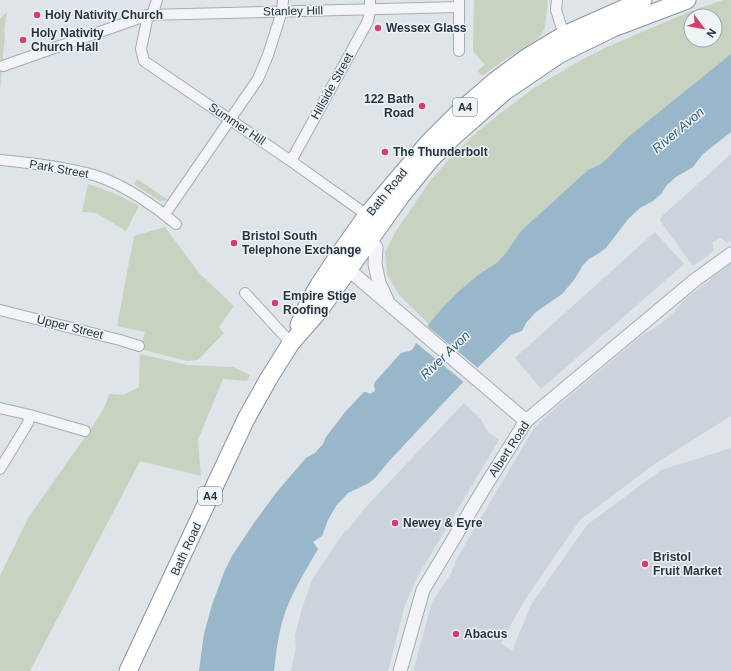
<svg xmlns="http://www.w3.org/2000/svg" width="731" height="671" viewBox="0 0 731 671" font-family="Arial,sans-serif">
	<style>
		.built { fill: #cdd3db }
		.green { fill: #c7d3c0; fill-rule: evenodd }
		.water { fill: #98b7ca }
		.pier { fill: #dfe4e9 }
		.lines { fill: none; stroke-linecap: round; stroke-linejoin: round }
		.minor-casing { stroke: #a4acb3; stroke-width: 12 }
		.tertiary-casing { stroke: #a4acb3; stroke-width: 15 }
		.trunk-casing { stroke: #8693a0; stroke-width: 19 }
		.minor { stroke: #f2f4f7; stroke-width: 10 }
		.tertiary { stroke: #f2f4f7; stroke-width: 13 }
		.trunk { stroke: #fff; stroke-width: 17 }
		.poi-dot { fill: #d23f6a; stroke: #eef3f6; stroke-width: 1.5 }
		.labels { text-anchor: middle; dominant-baseline: central; stroke-width: 3; stroke-linejoin: round; paint-order: stroke }
		.shield { fill: #eef3f6; stroke: #636d77; stroke-width: 1 }
		.shield-label { font-size: 11px; font-weight: bold; fill: #273440 }
		.street-label { font-size: 12px; fill: #273440; stroke: #eef3f6 }
		.poi-label { font-size: 12px; font-weight: bold; fill: #273440; stroke: #eef3f6; text-anchor: start }
		.water-label { font-size: 13px; font-style: italic; fill: #305975; stroke: #eef3f6 }
	</style>
	<rect width="100%" height="100%" fill="#dfe4e9"/>
	<g class="built">
		<polygon points="731,154 731,241 727,243 721,238 712,242 714,251 693,266 661,222 660,218"/>
		<polygon points="655,232 684,264 541,389 515,358"/>
		<polygon points="731,263 731,416 656,463 580,520 524,601 501,643 512,651 532,603 587,525 661,470 731,448 731,671 413,671 432,602 451,574 457,558 533,430 546,416 640,337 659,325 673,313 683,301"/>
		<polygon points="464,403 480,418 488,432 499,440 418,576 405,605 388,671 291,671 296,647 295,635 302,608 313,578 345,531 347,531 364,509 379,493"/>
	</g>
	<g class="green">
		<polygon points="474,0 548,0 545,27 542,34 536,40 503,61 482,76 478,71 479,69 485,65 473,51"/>
		<path d="M 723,0 L 731,0 L 731,76 L 604,178 L 199,671 L 204,634 L 212,605 L 225,570 L 232,556 L 254,523 L 276,493 L 306,458 L 315,453 L 323,444 L 326,437 L 346,411 L 364,392 L 366,392 L 370,394 L 375,391 L 374,385 L 375,382 L 401,353 L 410,351 L 413,349 L 418,339 L 429,324 L 399,295 L 387,274 L 385,252 L 396,231 L 430,181 L 451,157 L 477,132 L 498,115 L 534,88 L 581,60 L 607,47 L 691,11 ZM 691,16 L 715,16 L 715,40 L 691,40 Z"/>
		<polygon points="7,12 4,30 5,35 0,91 0,19"/>
		<polygon points="137,179 168,200 160,201 134,184"/>
		<path d="M 88,184 C 106,190 123,196 139,206 L 126,231 L 96,213 L 82,212 Z"/>
		<polygon points="165,227 199,273 234,306 219,327 224,333 198,360 187,361 140,349 145,332 117,326 134,236"/>
		<polygon points="140,354 187,365 233,367 250,375 247,381 223,379 198,440 201,476 140,461 30,671 0,671 0,576 28,518 95,423 105,406 109,394 123,395 139,387"/>
	</g>
	<path class="water" d="M 731,54 L 731,132 L 703,154 L 693,167 L 676,177 L 667,185 L 661,194 L 653,201 L 640,208 L 629,218 L 606,248 L 599,253 L 589,259 L 583,265 L 574,280 L 562,294 L 536,312 L 526,323 L 522,331 L 511,335 L 466,379 L 391,459 L 375,478 L 369,483 L 348,493 L 336,506 L 328,520 L 322,536 L 313,542 L 318,549 C 306,570 290,595 283,619 C 278,636 276,653 274,671 L 199,671 L 204,634 L 212,605 L 225,570 L 232,556 L 254,523 L 276,493 L 306,458 L 315,453 L 323,444 L 326,437 L 346,411 L 364,392 L 366,392 L 370,394 L 375,391 L 374,385 L 375,382 L 401,353 L 410,351 L 413,349 L 418,339 L 429,324 L 444,306 L 458,292 L 478,275 L 498,262 L 506,253 L 521,231 L 588,170 L 601,164 L 607,159 L 627,138 Z"/>
	<polygon class="pier" points="426,325 479,369 465,383 415,342"/>
	<g class="lines">
		<defs>
			<g id="minor">
				<polyline points="459,0 459,51"/>
				<polyline points="557,0 556,10 564,35"/>
				<polyline points="148,15 141,49 144,61 291,161 367,215"/>
				<polyline points="152,15 157,0"/>
				<polyline points="3,66 148,15 459,7"/>
				<path d="M 0,160 C 32,163 67,167 97,176 C 124,185 155,206 176,224"/>
				<polyline points="291,161 368,21 370,10 370,0"/>
				<polyline points="165,214 258,79 268,55 282,11 283,0"/>
				<polyline points="245,293 291,343"/>
				<polyline points="0,310 120,340 139,346"/>
				<polyline points="0,408 30,415 85,431"/>
				<polyline points="0,469 28,423 30,415"/>
			</g>
			<g id="tertiary">
				<polyline points="376,247 375,264 379,283 387,300"/>
				<polyline points="342,264 526,421"/>
				<polyline points="400,671 423,590 486,485 526,421 695,280 731,254"/>
			</g>
			<g id="trunk">
				<polyline points="299,325 310,300 319,285 336,259 367,215 429,142 459,112 495,81 526,58 564,35 643,0"/>
				<polyline points="128,671 246,419 269,378 291,343 319,311 401,196 431,159 451,139 504,92 560,54 613,28 687,0"/>
			</g>
		</defs>
		<use href="#minor" class="minor-casing"/>
		<use href="#tertiary" class="tertiary-casing"/>
		<use href="#trunk" class="trunk-casing"/>
		<use href="#minor" class="minor"/>
		<use href="#tertiary" class="tertiary"/>
		<use href="#trunk" class="trunk"/>
	</g>
	<g class="poi-dot">
		<circle cx="37" cy="15" r="4"/>
		<circle cx="378" cy="28" r="4"/>
		<circle cx="23" cy="40" r="4"/>
		<circle cx="422" cy="106" r="4"/>
		<circle cx="385" cy="152" r="4"/>
		<circle cx="234" cy="243" r="4"/>
		<circle cx="275" cy="303" r="4"/>
		<circle cx="395" cy="523" r="4"/>
		<circle cx="645" cy="564" r="4"/>
		<circle cx="456" cy="634" r="4"/>
	</g>
	<g class="labels">
		<g class="shield">
			<rect x="453" y="98" width="24" height="18" rx="3"/>
			<rect x="198" y="487" width="24" height="18" rx="3"/>
		</g>
		<g class="shield-label">
			<text x="465" y="107">A4</text>
			<text x="210" y="496">A4</text>
		</g>
		<g class="street-label">
			<text transform="translate(293 11) rotate(-1)">Stanley Hill</text>
			<text transform="translate(332 86) rotate(-61)">Hillside Street</text>
			<text transform="translate(237 124) rotate(34)">Summer Hill</text>
			<text transform="translate(59 169) rotate(10)">Park Street</text>
			<text transform="translate(387 192) rotate(-51)">Bath Road</text>
			<text transform="translate(70 327) rotate(14)">Upper Street</text>
			<text transform="translate(509 449) rotate(-57)">Albert Road</text>
			<text transform="translate(186 549) rotate(-65)">Bath Road</text>
		</g>
		<g class="poi-label">
			<text x="45" y="15">Holy Nativity Church</text>
			<text x="386" y="28">Wessex Glass</text>
			<text x="31" y="33">Holy Nativity<tspan x="31" dy="14">Church Hall</tspan></text>
			<text x="414" y="99" text-anchor="end">122 Bath<tspan x="414" dy="14">Road</tspan></text>
			<text x="393" y="152">The Thunderbolt</text>
			<text x="242" y="236">Bristol South<tspan x="242" dy="14">Telephone Exchange</tspan></text>
			<text x="283" y="296">Empire Stige<tspan x="283" dy="14">Roofing</tspan></text>
			<text x="403" y="523">Newey &amp; Eyre</text>
			<text x="653" y="557">Bristol<tspan x="653" dy="14">Fruit Market</tspan></text>
			<text x="464" y="634">Abacus</text>
		</g>
		<g class="water-label">
			<text transform="translate(678 130) rotate(-40)">River Avon</text>
			<text transform="translate(445 355) rotate(-44)">River Avon</text>
		</g>
	</g>
	<g transform="translate(703 28) rotate(122)"><circle r="19" fill="#eef3f6" stroke="#9ea7ad"/>
	<path d="M0-3L7 15L0 10L-7 15Z" fill="#d23f6a"/>
	<text y="-6" font-size="11" font-weight="bold" text-anchor="middle" fill="#273440">N</text>
	</g>
</svg>
